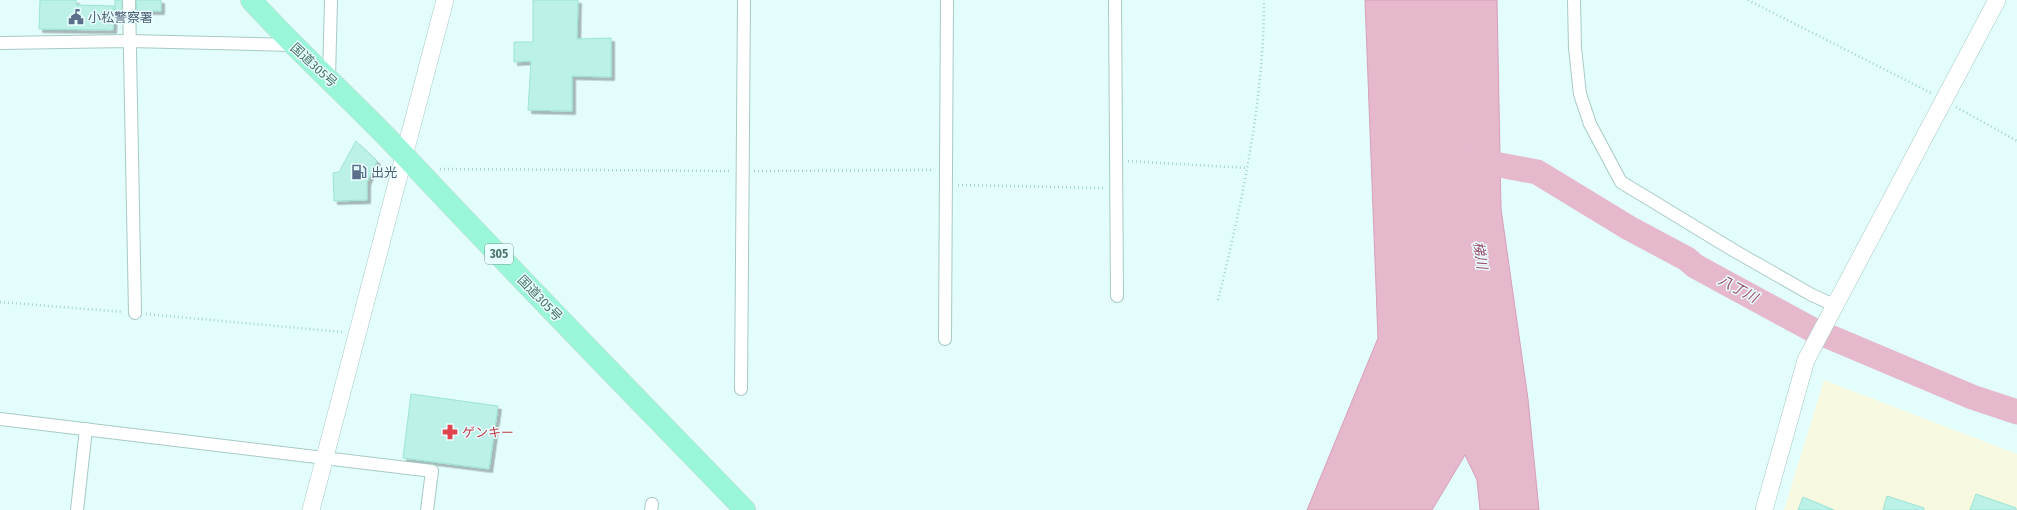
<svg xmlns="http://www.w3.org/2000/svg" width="2017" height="510" viewBox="0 0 2017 510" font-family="'Fira Sans Condensed','Noto Sans JP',sans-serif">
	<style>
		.education { fill: #f7f8e0 }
		.water { fill: #e5b8cc; stroke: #d79eb7 }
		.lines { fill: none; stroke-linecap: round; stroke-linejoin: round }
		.river { stroke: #e5b8cc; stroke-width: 25 }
		.building { fill: #bbf1e7; stroke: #9ce4d5; filter: url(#shadow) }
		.street-casing { stroke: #a7cac5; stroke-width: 14 }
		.secondary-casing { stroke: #a3cbc5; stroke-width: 18 }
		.highway-casing { stroke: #ccd8d5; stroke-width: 22 }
		.path { stroke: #9ed6cb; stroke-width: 2.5; stroke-dasharray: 1 3; stroke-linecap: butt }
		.street { stroke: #fff; stroke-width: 12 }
		.secondary { stroke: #fff; stroke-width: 17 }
		.highway { stroke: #9af6d8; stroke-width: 21 }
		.labels { text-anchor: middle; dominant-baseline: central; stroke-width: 3; stroke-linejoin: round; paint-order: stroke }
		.shield { fill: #eaffff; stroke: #799e97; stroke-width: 1 }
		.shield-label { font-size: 12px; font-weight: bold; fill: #49746a }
		.service-label { font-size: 13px; fill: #4e5e75; stroke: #eaffff; text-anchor: start }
		.street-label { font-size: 13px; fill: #49746a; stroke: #eaffff }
		.health-label { font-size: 13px; fill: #be3a42; stroke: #eaffff; text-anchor: start }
		.water-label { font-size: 14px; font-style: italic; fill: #9c4c6e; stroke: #eaffff }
	</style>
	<defs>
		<filter id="shadow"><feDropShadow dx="3.5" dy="3.5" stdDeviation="0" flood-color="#0004"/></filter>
	</defs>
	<rect width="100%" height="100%" fill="#e3fcfc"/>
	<polygon class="education" points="1824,380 2017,454 2017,510 1784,510"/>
	<polygon class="water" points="1365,0 1497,0 1501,209 1528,399 1539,510 1480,510 1477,480 1465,455 1432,510 1307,510 1378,338"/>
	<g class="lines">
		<polyline class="river" points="1468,159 1537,172 1629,228 1687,259 1695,266 1811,329 1972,397 2017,412"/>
	</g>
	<g class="building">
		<polygon points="40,0 76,0 76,5 114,6 113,30 39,29"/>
		<rect x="115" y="0" width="7" height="10"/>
		<polygon points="136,0 161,0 161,11 137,11"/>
		<polygon points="533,0 578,0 577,39 611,38 611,77 572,76 572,111 528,110 531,61 514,62 514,42 533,42"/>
		<polygon points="356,141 377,161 367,182 367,200 334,201 333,173 339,172"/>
		<polygon points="411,394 498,406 489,469 403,458"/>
		<polygon points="1976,494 2016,508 2016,510 1970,510"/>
		<polygon points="1887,496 1924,508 1923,510 1883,510"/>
		<polygon points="1803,497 1834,510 1798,510"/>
	</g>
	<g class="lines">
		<defs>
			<g id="street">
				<polyline points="129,0 135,313"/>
				<polyline points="1115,0 1117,296"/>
				<polyline points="1574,0 1575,48 1580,94 1590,124 1621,182 1733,250 1812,295 1834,305"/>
				<polyline points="0,43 129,41 292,45"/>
				<polyline points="329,78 331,0"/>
				<polyline points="945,339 947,0"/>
				<polyline points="741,389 744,0"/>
				<polyline points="0,419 432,471 427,510"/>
				<polyline points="77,510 86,429"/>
				<polyline points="651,510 652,504"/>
			</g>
			<g id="secondary">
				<polyline points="311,510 445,0"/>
				<polyline points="1764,510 1806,360 1997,0"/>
			</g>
			<path id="highway" d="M 251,0 C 300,54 354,102 404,155 C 516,275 631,392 745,510"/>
		</defs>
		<use href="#street" class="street-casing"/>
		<use href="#secondary" class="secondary-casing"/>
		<use href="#highway" class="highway-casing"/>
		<g class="path">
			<polyline points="1748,0 1931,93"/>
			<polyline points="1956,107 2017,141"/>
			<polyline points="1128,161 1247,168"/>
			<polyline points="440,169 731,171"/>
			<polyline points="754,171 933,170"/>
			<polyline points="958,185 1105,188"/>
			<path d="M 1218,300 C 1242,203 1264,101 1264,0"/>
			<polyline points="0,302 123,312"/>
			<polyline points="146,314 342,332"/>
		</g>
		<use href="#street" class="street"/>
		<use href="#secondary" class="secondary"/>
		<use href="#highway" class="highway"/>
	</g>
	<defs>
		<symbol id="civic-bare" viewBox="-9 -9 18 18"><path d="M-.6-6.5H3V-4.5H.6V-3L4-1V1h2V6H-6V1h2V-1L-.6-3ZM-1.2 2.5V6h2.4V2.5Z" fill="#5c6f8a" stroke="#eaffff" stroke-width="2.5" paint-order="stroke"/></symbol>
		<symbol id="fuel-bare" viewBox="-9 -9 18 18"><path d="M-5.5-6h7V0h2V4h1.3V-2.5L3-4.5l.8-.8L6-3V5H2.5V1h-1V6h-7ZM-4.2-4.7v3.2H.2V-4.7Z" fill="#5c6f8a" stroke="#eaffff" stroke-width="2.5" paint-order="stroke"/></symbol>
		<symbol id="pharmacy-bare" viewBox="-9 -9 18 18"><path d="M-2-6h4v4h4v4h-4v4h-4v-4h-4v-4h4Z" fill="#e0444e" stroke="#eaffff" stroke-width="2.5" paint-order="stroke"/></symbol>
	</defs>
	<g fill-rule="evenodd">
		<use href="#civic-bare" x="65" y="6" width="22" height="22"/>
		<use href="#fuel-bare" x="348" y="161" width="22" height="22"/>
		<use href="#pharmacy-bare" x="439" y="421" width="22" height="22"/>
	</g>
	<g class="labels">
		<rect class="shield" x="485" y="244" width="28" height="20" rx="3"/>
		<g class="shield-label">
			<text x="499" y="254">305</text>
		</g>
		<g class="service-label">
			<text x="88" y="17">小松警察署</text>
			<text x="371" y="172">出光</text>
		</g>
		<g class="street-label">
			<text transform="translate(314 65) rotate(43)">国道305号</text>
			<text transform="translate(540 298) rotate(46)">国道305号</text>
		</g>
		<g class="health-label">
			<text x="462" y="432">ゲンキー</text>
		</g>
		<g class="water-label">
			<text transform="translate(1480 255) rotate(81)">梯川</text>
			<text transform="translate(1738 289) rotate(28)">八丁川</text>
		</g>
	</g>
</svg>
